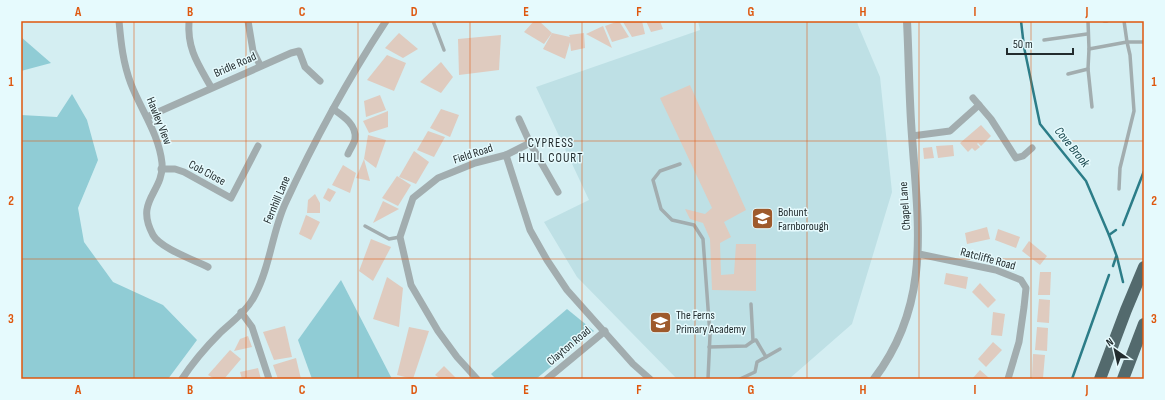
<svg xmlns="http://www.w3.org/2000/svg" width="1165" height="400" viewBox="0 0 1165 400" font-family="'Sofia Sans Condensed',sans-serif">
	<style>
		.built { fill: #bee0e5 }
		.green { fill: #90ccd5 }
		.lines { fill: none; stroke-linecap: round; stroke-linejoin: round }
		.stream { stroke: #2c7d88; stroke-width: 2.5 }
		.building { fill: #dfcbbf }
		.service { stroke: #a2adaf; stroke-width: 3.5 }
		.minor { stroke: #a2adaf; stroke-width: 7 }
		.tertiary { stroke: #a2adaf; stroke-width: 8 }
		.motorway { stroke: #536a6d; stroke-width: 12 }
		.grid { fill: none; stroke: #de570e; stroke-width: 1; stroke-opacity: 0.55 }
		.labels { text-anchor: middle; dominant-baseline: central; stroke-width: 3; stroke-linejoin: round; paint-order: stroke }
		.street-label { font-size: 12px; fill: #222c2e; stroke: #e6fafd }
		.poi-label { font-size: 12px; fill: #222c2e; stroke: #e6fafd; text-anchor: start }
		.neighbourhood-label { font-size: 13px; letter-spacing: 1px; fill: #222c2e; stroke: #e6fafd }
		.water-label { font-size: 13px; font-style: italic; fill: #18474d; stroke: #e6fafd }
		.neatline { fill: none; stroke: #de570e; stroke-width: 1.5 }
		.grid-label { font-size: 13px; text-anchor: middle; font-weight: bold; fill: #de570e }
	</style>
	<rect width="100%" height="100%" fill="#d4eef2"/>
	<polygon class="built" points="698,21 857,21 858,25 880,77 892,192 852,324 789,379 677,379 577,277 544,222 589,200 536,87 700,30"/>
	<g class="green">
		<polygon points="21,37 51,63 21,71"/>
		<polygon points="72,94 87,120 98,160 78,208 84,242 113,282 163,305 197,340 168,379 21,379 21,115 57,117"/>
		<polygon points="341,280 392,379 312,379 298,340"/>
		<polygon points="567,309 594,331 536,379 496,379 491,374"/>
	</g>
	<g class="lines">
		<g class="stream">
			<polyline points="1021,21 1024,47 1040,124 1086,181 1109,235 1117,257 1123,282"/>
			<polyline points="1123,225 1144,171"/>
			<polyline points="1109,235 1116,230"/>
			<polyline points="1113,266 1116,257"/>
			<polyline points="1072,379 1109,275"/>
		</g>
	</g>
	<g class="building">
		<polygon points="534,21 539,21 552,33 544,44 524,32"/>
		<polygon points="619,21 629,37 612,42 605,26"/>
		<polygon points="625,21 642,21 645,34 632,37 623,22"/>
		<polygon points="646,21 660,21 663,29 651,32"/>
		<polygon points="603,26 612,48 586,34"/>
		<polygon points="399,33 418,49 403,58 385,48"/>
		<polygon points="552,33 570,37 569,35 584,33 585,48 571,51 570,42 565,59 543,49"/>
		<polygon points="501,35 499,70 459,75 458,39"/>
		<polygon points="387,55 406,63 394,91 367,80"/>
		<polygon points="441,62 453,77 441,93 420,82"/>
		<polygon points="690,85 746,210 724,222 731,237 720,243 721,275 734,274 736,244 756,244 756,291 712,290 710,239 703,223 690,219 685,209 705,214 712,208 660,98"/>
		<polygon points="380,95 386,110 366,117 364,101"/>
		<polygon points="441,109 459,115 450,137 430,128"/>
		<polygon points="388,111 388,127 369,133 363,121"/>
		<polygon points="981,125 991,136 981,146 978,143 977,144 980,147 975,151 972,148 968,152 960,143"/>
		<polygon points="428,131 445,137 434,157 417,150"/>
		<polygon points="368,135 386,140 376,168 364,159"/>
		<polygon points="953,145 954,156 938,158 936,146"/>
		<polygon points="932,147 934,158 924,159 923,148"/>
		<polygon points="414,151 429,162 416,184 399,177"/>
		<polygon points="364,159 370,181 356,178"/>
		<polygon points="343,165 356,173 350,193 332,185"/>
		<polygon points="397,176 411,185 398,206 382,198"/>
		<polygon points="328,188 336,192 330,202 323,198"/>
		<polygon points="315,194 320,203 320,213 307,213 308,200"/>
		<polygon points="383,201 399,209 373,223"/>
		<polygon points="306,215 320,222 311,240 299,234"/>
		<polygon points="987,227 990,239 967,244 965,233"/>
		<polygon points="998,229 1020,237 1016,248 995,240"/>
		<polygon points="371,239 391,247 373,281 359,271"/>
		<polygon points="1029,241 1047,256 1040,265 1022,251"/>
		<polygon points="1040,272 1051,272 1050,295 1038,295"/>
		<polygon points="946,273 968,277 966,289 944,284"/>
		<polygon points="387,277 403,288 399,327 373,319"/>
		<polygon points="980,283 996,300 988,308 972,292"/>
		<polygon points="1039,299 1050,300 1049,323 1037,322"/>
		<polygon points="993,312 1005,314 1002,336 991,335"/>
		<polygon points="285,326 292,357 274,360 263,332"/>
		<polygon points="409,327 429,331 413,379 397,375"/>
		<polygon points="1037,327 1048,328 1047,351 1035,350"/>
		<polygon points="248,336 252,347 234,351 240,339"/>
		<polygon points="993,342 1002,350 986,367 978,359"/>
		<polygon points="230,350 241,359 224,379 215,379 208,375"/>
		<polygon points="1033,354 1045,355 1043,378 1032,377"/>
		<polygon points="296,358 301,379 278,379 273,365"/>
		<polygon points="444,366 457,379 441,379 435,375"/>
		<polygon points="258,368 261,379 242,379 240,372"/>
		<polygon points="980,370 989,378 987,379 972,379"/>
	</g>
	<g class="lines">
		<g class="service">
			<polyline points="433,21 444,50"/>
			<polyline points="1088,21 1089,49 1127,42 1144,42"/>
			<polyline points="1104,21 1107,21"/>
			<polyline points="1044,40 1087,34"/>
			<polyline points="1089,49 1088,69 1092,107"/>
			<polyline points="1068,74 1088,69"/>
			<polyline points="680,164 660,171 653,180 661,209 672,220 694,225 703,239 710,335 708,379"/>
			<polyline points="1119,189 1120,168 1134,111 1130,55 1127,42 1124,21"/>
			<polyline points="365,226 389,239 400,237"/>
			<polyline points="709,347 746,346 753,341 751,304"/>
			<polyline points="766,357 780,349"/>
			<polyline points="740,379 755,372 757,362 766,357 756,340 753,341"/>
		</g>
		<g class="minor">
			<path d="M 119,21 C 121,43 123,63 131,84 C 141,110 159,134 162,163 C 164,193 134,200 153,235 C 160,248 194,260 208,267"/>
			<path d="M 189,21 C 187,49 198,64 211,87"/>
			<polyline points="248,21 253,51 260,65"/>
			<polyline points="973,98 979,105"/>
			<path d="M 333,109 C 343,116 357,125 355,139 C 354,144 350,149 348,154"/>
			<polyline points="147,117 291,53 299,51 305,67 320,81"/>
			<polyline points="519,119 530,143 558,192"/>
			<polyline points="912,136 950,131 979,105 991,119 1016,158 1023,156 1032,148"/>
			<polyline points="506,155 530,143"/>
			<polyline points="161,169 175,169 184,172 231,198 258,146"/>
			<polyline points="919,254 996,270 1021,280 1026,288 1024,307 1019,342 1008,379"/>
			<polyline points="241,312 252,327 269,379"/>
			<path d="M 182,379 C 193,362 206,347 220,333 C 232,322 248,310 255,295 C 270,267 272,233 285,204 C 314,141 348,79 386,21"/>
			<polyline points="477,379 457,357 438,331 411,285 400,237 413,198 438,178 475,163 506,155 530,230 547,260 567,290 633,364 650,379"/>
			<polyline points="547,379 605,331"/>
		</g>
		<path class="tertiary" d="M 874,379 C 932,303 918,224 912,136 C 909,98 909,60 907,21"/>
		<g class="motorway">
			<polyline points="1100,379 1126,310 1144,267"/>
			<polyline points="1123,379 1144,324"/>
		</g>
	</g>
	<path class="grid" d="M 134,21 L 134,379M 246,21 L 246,379M 358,21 L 358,379M 470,21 L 470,379M 582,21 L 582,379M 695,21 L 695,379M 807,21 L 807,379M 919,21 L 919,379M 1031,21 L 1031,379M 21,141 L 1144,141M 21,259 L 1144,259"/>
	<defs>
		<symbol id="school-square" viewBox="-11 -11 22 22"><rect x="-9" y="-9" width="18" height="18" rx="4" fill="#9e5a2c" stroke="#e6fafd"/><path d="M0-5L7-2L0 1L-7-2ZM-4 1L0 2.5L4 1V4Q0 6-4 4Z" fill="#fff"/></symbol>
	</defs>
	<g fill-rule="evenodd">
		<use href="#school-square" x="750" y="206" width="25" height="25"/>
		<use href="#school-square" x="648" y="310" width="25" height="25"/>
	</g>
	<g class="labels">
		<g class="street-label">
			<text transform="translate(235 65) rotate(-24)">Bridle Road</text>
			<text transform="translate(159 121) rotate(68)">Hawley View</text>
			<text transform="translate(473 154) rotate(-18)">Field Road</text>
			<text transform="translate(207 173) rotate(28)">Cob Close</text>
			<text transform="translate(277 200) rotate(-67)">Fernhill Lane</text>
			<text transform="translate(905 206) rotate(-94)">Chapel Lane</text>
			<text transform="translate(988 259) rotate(15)">Ratcliffe Road</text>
			<text transform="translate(569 346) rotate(-40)">Clayton Road</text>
		</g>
		<g class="poi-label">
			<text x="778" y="212">Bohunt<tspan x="778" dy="14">Farnborough</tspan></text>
			<text x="676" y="315">The Ferns<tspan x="676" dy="14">Primary Academy</tspan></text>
		</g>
		<g class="neighbourhood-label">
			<text x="551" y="143">CYPRESS<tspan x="551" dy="15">HULL COURT</tspan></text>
		</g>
		<g class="water-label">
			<text transform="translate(1072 147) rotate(51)">Cove Brook</text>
		</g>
	</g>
	<rect width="1165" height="400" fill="none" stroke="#e6fafd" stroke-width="44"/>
	<g transform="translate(1115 350) rotate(326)" stroke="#e6fafd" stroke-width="3" paint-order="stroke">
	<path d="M0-3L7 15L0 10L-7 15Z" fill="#222c2e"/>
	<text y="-6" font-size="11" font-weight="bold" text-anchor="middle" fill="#222c2e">N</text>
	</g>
	<path d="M1007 48v6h66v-6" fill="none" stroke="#222c2e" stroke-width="2"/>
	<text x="1013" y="48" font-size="12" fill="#222c2e" stroke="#e6fafd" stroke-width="3" paint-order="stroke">50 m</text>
	<rect x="22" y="22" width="1121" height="356" class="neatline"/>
	<g class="grid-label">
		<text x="78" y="16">A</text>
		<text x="190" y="16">B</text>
		<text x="302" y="16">C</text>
		<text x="414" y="16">D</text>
		<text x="526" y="16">E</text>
		<text x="639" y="16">F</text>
		<text x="751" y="16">G</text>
		<text x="863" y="16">H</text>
		<text x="975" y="16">I</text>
		<text x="1087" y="16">J</text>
		<text x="11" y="86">1</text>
		<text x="1154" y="86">1</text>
		<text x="11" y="205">2</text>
		<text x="1154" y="205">2</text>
		<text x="11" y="323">3</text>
		<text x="1154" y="323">3</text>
		<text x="78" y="394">A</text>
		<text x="190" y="394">B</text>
		<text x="302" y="394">C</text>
		<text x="414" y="394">D</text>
		<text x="526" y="394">E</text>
		<text x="639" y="394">F</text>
		<text x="751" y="394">G</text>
		<text x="863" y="394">H</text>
		<text x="975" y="394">I</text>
		<text x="1087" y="394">J</text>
	</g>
</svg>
